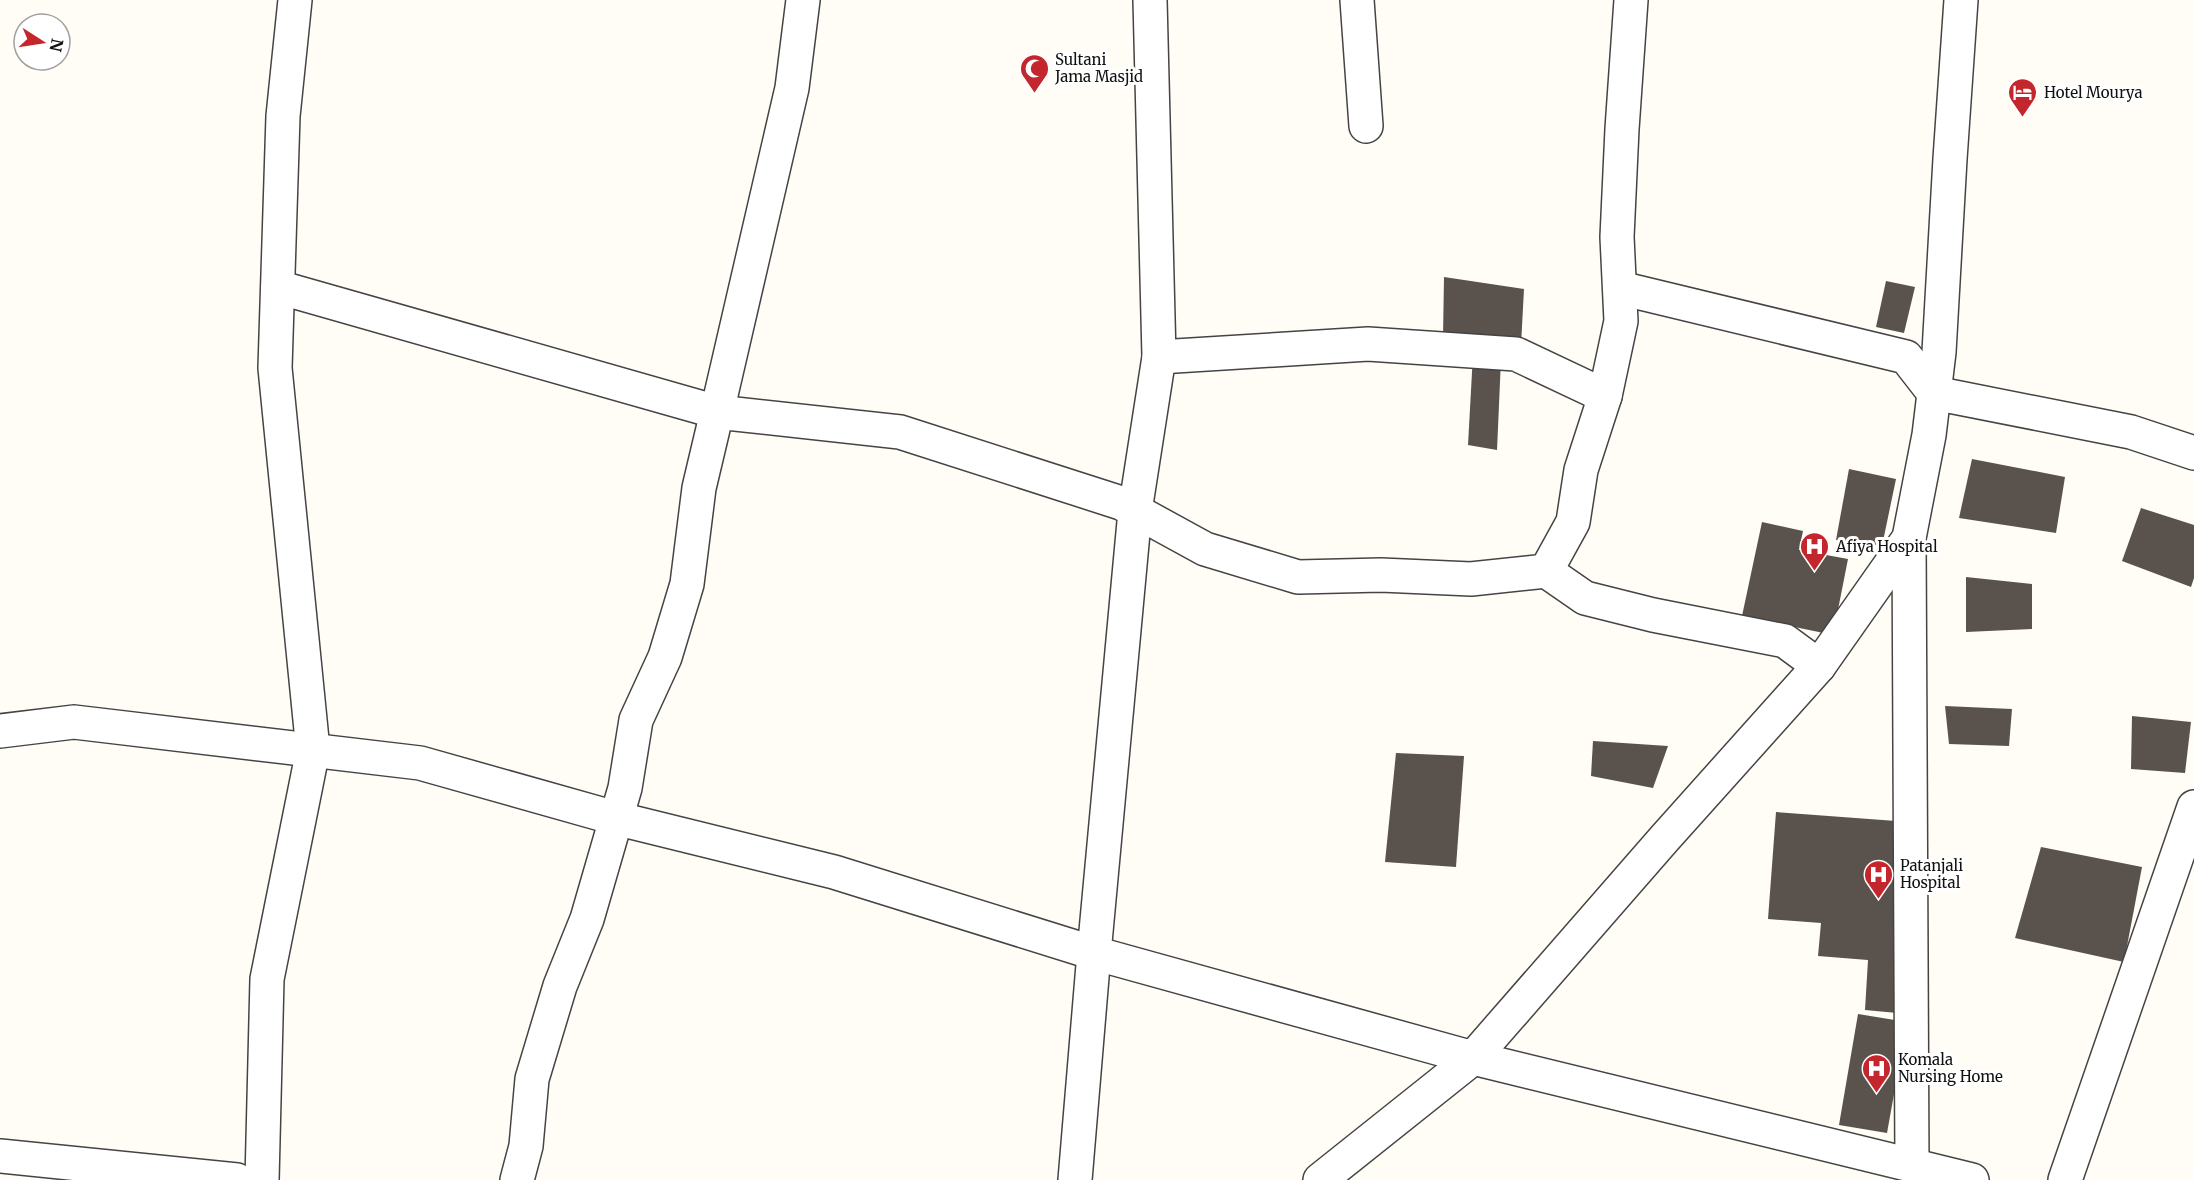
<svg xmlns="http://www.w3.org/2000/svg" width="2194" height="1180" viewBox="0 0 2194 1180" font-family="Merriweather,serif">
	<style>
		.building { fill: #5a524d }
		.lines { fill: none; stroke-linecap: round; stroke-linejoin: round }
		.minor-casing { stroke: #444; stroke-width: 36 }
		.tertiary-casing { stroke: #444; stroke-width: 36 }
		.minor { stroke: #fff; stroke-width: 33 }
		.tertiary { stroke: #fff; stroke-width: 33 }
		.labels { text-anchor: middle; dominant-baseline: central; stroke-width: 6; stroke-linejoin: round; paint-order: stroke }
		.poi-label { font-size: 15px; fill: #111; stroke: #fff; text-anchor: start }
	</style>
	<rect width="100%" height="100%" fill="#fffdf5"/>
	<g class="building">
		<polygon points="1444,277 1524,289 1521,345 1443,337"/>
		<polygon points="1886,281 1915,287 1904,333 1876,327"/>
		<polygon points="1473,354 1501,359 1497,450 1468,445"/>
		<polygon points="1972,459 2065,477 2056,533 1959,518"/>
		<polygon points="1849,469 1896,479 1882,546 1836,540"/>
		<polygon points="2141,508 2194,525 2194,578 2191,587 2122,561"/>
		<polygon points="1762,522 1803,531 1799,550 1848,559 1833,635 1742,616"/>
		<polygon points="1966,577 2032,584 2032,629 1966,632"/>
		<polygon points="1945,706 2012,709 2009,746 1949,744"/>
		<polygon points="2132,716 2191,722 2185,773 2131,769"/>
		<polygon points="1593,741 1668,746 1653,788 1591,776"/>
		<polygon points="1396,753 1464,756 1456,867 1385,862"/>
		<polygon points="1776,812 1923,823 1908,1014 1865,1010 1868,960 1818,956 1821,923 1768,919"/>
		<polygon points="2041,847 2142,867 2124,962 2015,938"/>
		<polygon points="1858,1014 1907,1022 1887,1133 1839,1125"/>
	</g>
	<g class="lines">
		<defs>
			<g id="minor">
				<polyline points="1357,0 1366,126"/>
				<polyline points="278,287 717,412 792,88 803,0"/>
				<polyline points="1620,288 1906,357 1934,393 2131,432 2194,453"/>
				<polyline points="1159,357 1368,344 1516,354 1605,396"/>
				<polyline points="1909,538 1912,1166"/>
				<polyline points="0,731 74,722 420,763 615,818 834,872 1094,953 1473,1058 1972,1180"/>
				<polyline points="0,1156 237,1180"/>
				<polyline points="262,1180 267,979 313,750 275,368 283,116 295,0"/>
				<polyline points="517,1180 526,1146 532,1079 560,986 587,919 625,788 636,720 665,657 687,584 699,488 717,412 900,432 1121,503 1205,549 1298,577 1381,575 1471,579 1546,571 1573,522 1581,470 1605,396 1621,321 1617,237 1622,129 1631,0"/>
				<polyline points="1075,1180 1094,953 1135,511 1159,357 1150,0"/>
				<polyline points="1320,1180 1473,1058 1664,839 1819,666 1909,538 1929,435 1939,352 1950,159 1961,0"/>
				<polyline points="2065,1180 2194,807"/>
			</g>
			<polyline id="tertiary" points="1546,571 1585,598 1653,615 1785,641 1819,666"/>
		</defs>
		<use href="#minor" class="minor-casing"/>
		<use href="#tertiary" class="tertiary-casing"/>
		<use href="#minor" class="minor"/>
		<use href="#tertiary" class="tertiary"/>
	</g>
	<defs>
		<symbol id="mosque-pin" viewBox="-11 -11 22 30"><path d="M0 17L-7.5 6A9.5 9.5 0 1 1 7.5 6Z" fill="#c4262e" stroke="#fff"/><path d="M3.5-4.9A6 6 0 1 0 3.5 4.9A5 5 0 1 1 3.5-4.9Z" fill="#fff"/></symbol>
		<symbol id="hotel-pin" viewBox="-11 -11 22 30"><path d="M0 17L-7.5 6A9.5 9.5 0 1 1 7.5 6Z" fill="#c4262e" stroke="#fff"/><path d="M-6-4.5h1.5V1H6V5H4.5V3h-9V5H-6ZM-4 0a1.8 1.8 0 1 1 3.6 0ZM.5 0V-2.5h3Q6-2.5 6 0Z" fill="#fff"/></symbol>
		<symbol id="hospital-pin" viewBox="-11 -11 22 30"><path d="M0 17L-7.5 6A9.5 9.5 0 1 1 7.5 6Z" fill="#c4262e" stroke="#fff"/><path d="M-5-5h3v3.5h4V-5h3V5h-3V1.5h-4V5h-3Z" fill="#fff"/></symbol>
	</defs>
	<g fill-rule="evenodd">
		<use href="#mosque-pin" x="1018" y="52" width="33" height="45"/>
		<use href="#hotel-pin" x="2006" y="76" width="33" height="45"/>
		<use href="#hospital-pin" x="1798" y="530" width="33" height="45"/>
		<use href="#hospital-pin" x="1862" y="858" width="33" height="45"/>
		<use href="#hospital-pin" x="1860" y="1052" width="33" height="45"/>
	</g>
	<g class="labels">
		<g class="poi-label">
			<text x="1055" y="59">Sultani<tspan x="1055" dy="17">Jama Masjid</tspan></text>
			<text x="2044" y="92">Hotel Mourya</text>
			<text x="1836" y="546">Afiya Hospital</text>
			<text x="1900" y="865">Patanjali<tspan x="1900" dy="17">Hospital</tspan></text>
			<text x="1898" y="1059">Komala<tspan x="1898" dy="17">Nursing Home</tspan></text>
		</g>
	</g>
	<g transform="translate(42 42) rotate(102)"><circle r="28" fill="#ffffff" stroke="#a0a0a0" stroke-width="1.5"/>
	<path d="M0-4.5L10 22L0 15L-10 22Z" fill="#c4262e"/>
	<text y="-9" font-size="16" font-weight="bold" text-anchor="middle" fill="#111111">N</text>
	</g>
</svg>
